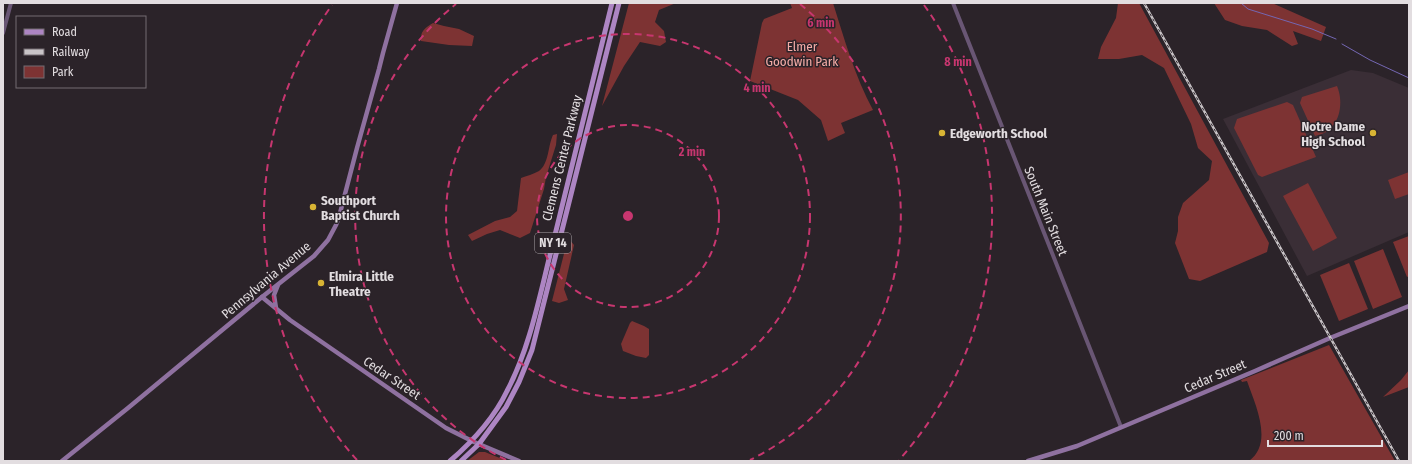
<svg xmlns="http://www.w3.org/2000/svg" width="1412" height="464" viewBox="0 0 1412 464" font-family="'Fira Sans Condensed',sans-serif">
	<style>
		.built { fill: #3a2e36 }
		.green { fill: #7d3333 }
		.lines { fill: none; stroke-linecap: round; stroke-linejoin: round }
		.stream { stroke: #7467b3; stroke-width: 1 }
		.tertiary { stroke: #695674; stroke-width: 4 }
		.secondary { stroke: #8f71a0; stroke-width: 4.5 }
		.primary { stroke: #ad85c3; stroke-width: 5 }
		.rail-casing { stroke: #c9c4c7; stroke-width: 2.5 }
		.rail { stroke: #2b2329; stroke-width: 1; stroke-dasharray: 3; stroke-linecap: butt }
		.ring { fill: none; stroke: #c7366f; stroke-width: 2; stroke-dasharray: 7 5 }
		.poi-dot { fill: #d8b434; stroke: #2b2329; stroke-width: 1.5 }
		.labels { text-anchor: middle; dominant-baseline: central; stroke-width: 3; stroke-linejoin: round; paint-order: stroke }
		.shield { fill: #2b2329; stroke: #aba5a9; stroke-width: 1 }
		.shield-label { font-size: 12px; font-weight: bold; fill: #e2dde0 }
		.park-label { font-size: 13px; fill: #f6aca7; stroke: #2b2329 }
		.poi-label { font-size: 13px; font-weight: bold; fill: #e2dde0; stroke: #2b2329; text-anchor: start }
		.street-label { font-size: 13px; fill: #e2dde0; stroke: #2b2329 }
		.centre { fill: #c7366f; stroke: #2b2329; stroke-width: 2 }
		.ring-label { font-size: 12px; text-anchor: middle; font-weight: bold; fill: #c7366f; stroke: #2b2329; stroke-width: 3; stroke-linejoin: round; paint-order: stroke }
	</style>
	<rect width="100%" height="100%" fill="#2b2329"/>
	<polygon class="built" points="1351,70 1373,73 1409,88 1409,232 1307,276 1223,119"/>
	<g class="green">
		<polygon points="629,3 676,3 659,10 655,22 664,31 666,42 660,46 640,42 624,66 602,106"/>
		<path d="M 790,3 L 833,3 C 844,38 855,77 873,110 L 841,123 L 845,133 L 828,141 L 821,120 L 798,100 L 750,81 L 762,23 L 764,19 L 792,8 Z"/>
		<polygon points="1118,3 1139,3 1269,243 1267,252 1200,281 1189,279 1175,243 1178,231 1178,217 1183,203 1209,180 1212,161 1198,148 1191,124 1164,68 1142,55 1119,59 1098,59 1101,47 1116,18"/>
		<polygon points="1214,3 1272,3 1326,27 1321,41 1293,31 1298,44 1292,46 1267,30 1242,26 1225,20"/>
		<path d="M 433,23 L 444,26 L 459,29 L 474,36 L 472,46 L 449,45 L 421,41 C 420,31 425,28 433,23 Z"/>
		<path d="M 1337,86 C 1343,100 1341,119 1330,129 C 1326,133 1319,135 1315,136 L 1300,103 L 1302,97 Z"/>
		<polygon points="1287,102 1293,105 1316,157 1262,177 1258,175 1234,128 1237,119"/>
		<path d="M 557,134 L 556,145 L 546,177 L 544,189 L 530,233 L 520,238 L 500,230 L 487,234 L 472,241 L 468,235 L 495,221 L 510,217 L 517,211 L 521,178 C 526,176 534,174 539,171 C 549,164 548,145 553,135 Z"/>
		<polygon points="1409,172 1409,194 1395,199 1388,180"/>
		<polygon points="1308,183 1337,238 1313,251 1283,196"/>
		<polygon points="1409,236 1409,276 1407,277 1393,242"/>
		<polygon points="568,238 574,245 564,289 568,300 559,303 552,301"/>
		<polygon points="1383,249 1402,297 1373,309 1354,261"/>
		<polygon points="1349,263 1368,309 1339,321 1320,275"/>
		<polygon points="632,321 644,326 649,329 649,355 646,358 636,356 623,351 621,344 630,323"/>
		<path d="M 1329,345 L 1395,461 L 1249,461 C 1274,443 1255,404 1247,381 L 1242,382 L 1241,380 Z"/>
		<polygon points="1409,370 1409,387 1383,397 1401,380"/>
		<polygon points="479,452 485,452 507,461 467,461"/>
	</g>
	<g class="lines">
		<g class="stream">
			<polyline points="1241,3 1248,9 1312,29 1336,39"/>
			<polyline points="1342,44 1370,60 1409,78"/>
		</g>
		<g class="tertiary">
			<polyline points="953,3 1121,427"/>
			<polyline points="3,33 11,3"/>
		</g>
		<g class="secondary">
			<polyline points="262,297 290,320 446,428 474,442 519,461"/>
			<polyline points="276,308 274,295 278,285"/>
			<polyline points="62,461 128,408 262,297 314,256 328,240 336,225 339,217 357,148 379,69 383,53 397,3"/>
			<polyline points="1028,461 1077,446 1255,371 1330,338 1409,306"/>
		</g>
		<g class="primary">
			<path d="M 450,461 C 472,442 494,418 507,391 C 530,348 540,294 552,247 C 572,166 592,84 612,3"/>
			<polyline points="461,461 479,444 506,407 519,382 532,350 619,3"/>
		</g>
		<defs>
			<polyline id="rail" points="1144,3 1399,461"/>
		</defs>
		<use href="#rail" class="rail-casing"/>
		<use href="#rail" class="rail"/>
	</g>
	<g class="ring">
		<circle cx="628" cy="216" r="91"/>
		<circle cx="628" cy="216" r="182"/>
		<path d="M506 460A273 273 0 0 1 456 4M800 4A273 273 0 0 1 750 460"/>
		<path d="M357 460A364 364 0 0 1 332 5M924 5A364 364 0 0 1 899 460"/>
	</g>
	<g class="poi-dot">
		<circle cx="942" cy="133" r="4"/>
		<circle cx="1373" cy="133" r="4"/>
		<circle cx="313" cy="207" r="4"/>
		<circle cx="321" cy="283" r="4"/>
	</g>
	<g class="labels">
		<rect class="shield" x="535" y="233" width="36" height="20" rx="3"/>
		<g class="shield-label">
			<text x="553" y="243">NY 14</text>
		</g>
		<g class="park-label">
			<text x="802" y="46">Elmer<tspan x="802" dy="15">Goodwin Park</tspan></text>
		</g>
		<g class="poi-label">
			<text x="1365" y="126" text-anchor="end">Notre Dame<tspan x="1365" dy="15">High School</tspan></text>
			<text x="950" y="133">Edgeworth School</text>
			<text x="321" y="200">Southport<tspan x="321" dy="15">Baptist Church</tspan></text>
			<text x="329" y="276">Elmira Little<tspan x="329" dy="15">Theatre</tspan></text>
		</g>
		<g class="street-label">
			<text transform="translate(562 158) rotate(-76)">Clemens Center Parkway</text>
			<text transform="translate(1046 211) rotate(68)">South Main Street</text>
			<text transform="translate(266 280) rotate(-40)">Pennsylvania Avenue</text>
			<text transform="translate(1215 376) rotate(-23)">Cedar Street</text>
			<text transform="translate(392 378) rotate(34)">Cedar Street</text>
		</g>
	</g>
	<circle cx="628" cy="216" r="6" class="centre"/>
	<g class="ring-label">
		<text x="821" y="27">6 min</text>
		<text x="958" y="66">8 min</text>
		<text x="757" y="92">4 min</text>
		<text x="692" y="156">2 min</text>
	</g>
	<rect width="1412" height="464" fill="none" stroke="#e2dde0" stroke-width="8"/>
	<rect x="16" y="16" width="130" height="72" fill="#2b2329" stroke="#746d72"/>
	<rect x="24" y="29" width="20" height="6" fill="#ad85c3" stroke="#746d72"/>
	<text x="52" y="36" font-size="12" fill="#e2dde0">Road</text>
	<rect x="24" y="49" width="20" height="6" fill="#c9c4c7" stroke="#746d72"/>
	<text x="52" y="56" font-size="12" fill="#e2dde0">Railway</text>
	<rect x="24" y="66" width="20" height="12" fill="#7d3333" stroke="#746d72"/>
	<text x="52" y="76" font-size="12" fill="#e2dde0">Park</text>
	<path d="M1268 440v6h114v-6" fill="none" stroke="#e2dde0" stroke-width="2"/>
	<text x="1274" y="440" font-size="12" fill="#e2dde0" stroke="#2b2329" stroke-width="3" paint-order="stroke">200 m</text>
</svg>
